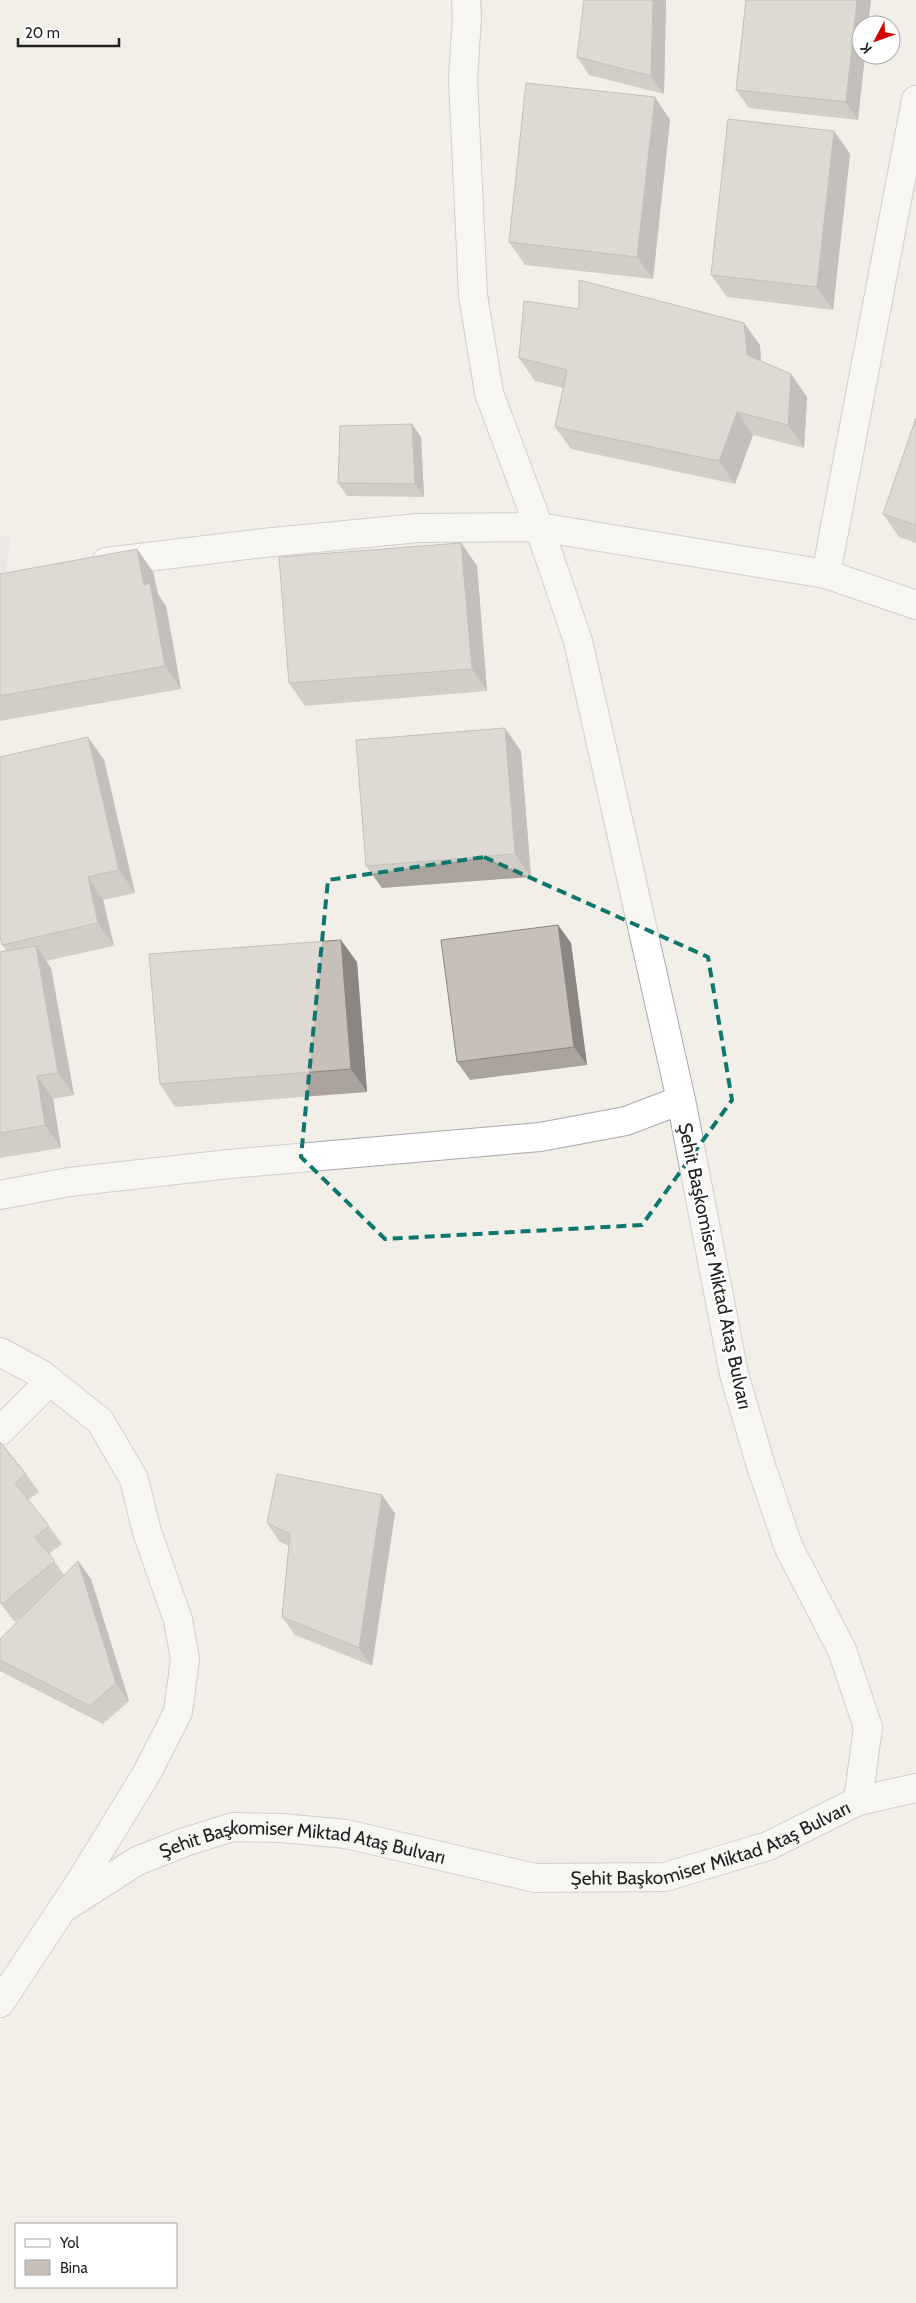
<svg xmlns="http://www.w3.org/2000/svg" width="916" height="2303" viewBox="0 0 916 2303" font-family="Cabin,sans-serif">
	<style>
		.residential { fill: #e0dfdf }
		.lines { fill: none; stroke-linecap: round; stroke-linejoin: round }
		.minor-casing { stroke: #a9a9a9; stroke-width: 30 }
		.minor { stroke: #fff; stroke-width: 28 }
		.wall { fill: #aba49e }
		.shaded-wall { fill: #8b8681 }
		.building { fill: #c7bfb8; stroke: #8b8681 }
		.marked { fill: none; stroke: #0f766e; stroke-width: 4; stroke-dasharray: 10 6; stroke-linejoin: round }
		.labels { text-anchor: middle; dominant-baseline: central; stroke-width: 5; stroke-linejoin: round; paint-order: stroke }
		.street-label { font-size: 19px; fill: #222; stroke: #fff }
	</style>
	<rect width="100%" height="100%" fill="#f2efe9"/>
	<polygon class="residential" points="10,535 6,575 0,637 0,536"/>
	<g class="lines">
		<defs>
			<g id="minor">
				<polyline points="106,562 263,543 418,528 539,527 826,574 916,605"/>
				<polyline points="826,574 916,100"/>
				<polyline points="0,1195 69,1182 229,1164 540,1137 626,1121 681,1100"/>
				<polyline points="0,1352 41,1374 100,1421 134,1479 147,1532 178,1620 185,1659 178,1712 147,1773 80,1882 0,2003"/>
				<polyline points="0,1431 50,1381"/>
				<polyline points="858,1801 916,1788"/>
				<path id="s1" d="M 62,1909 L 137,1861 L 185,1842 L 233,1827 L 282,1828 L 346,1834 L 535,1878 L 665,1877 L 768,1846 L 858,1801 L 868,1727 L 842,1650 L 789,1548 L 761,1466 L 734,1374 L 681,1100 L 578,641 L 539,527 L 489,393 L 473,295 L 463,79 L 467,17 L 466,0"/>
			</g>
		</defs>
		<use href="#minor" class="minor-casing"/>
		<use href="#minor" class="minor"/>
	</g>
	<g class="wall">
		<polygon points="666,0 664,94 589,75 577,57"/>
		<polygon points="746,0 871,0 868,25 861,55 865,55 858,120 749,108 736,90"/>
		<polygon points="670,120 653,279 525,265 509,242"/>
		<polygon points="834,131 850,154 833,310 727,297 711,275"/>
		<polygon points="760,345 761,361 807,397 804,448 753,435 735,484 571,449 555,427 563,388 535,381 519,358"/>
		<polygon points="916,418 916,543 899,537 883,514"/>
		<polygon points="421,437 424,497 347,496 338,483"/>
		<polygon points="461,543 477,566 487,691 305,706 289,683"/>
		<polygon points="137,549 153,572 158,594 166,606 181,689 0,721 0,574"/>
		<polygon points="521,751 531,877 382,888 366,866"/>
		<polygon points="104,760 135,893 103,900 114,946 46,961 51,968 74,1095 53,1099 61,1148 0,1158 0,952 6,950 2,945"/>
		<polygon points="558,925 571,943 587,1065 470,1080 457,1062"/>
		<polygon points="357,962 367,1092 175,1107 160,1084"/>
		<polygon points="0,1442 26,1474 39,1492 28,1500 49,1526 62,1544 49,1554 64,1575 78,1561 91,1579 129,1701 103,1724 0,1671 0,1639 24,1615 15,1622 0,1603"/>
		<polygon points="395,1513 372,1666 295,1635 282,1617 289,1546 279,1541 267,1523"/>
	</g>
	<g class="shaded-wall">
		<polygon points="653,0 666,0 664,94 651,76"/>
		<polygon points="857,0 871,0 868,25 861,25 861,55 865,55 858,120 846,102"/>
		<polygon points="655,97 670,120 653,279 637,257"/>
		<polygon points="834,131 850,154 833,310 817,287"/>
		<polygon points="744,323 760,345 762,378 747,355"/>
		<polygon points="791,374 807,397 804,448 788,425"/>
		<polygon points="737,412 753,435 735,484 719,461"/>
		<polygon points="412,424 421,437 424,497 415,484"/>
		<polygon points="461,543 477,566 487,691 472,669"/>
		<polygon points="137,549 153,572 158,594 166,606 181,689 165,666 144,585"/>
		<polygon points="505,728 521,751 531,877 515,854"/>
		<polygon points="88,737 104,760 135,893 119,870"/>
		<polygon points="88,877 103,900 114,946 98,923"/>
		<polygon points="558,925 571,943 587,1065 574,1047"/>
		<polygon points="341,940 357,962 367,1092 351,1069"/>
		<polygon points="36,946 51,968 74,1095 58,1073"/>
		<polygon points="37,1076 53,1099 61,1148 45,1125"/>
		<polygon points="382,1495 395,1513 372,1666 359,1648"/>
		<polygon points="78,1561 91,1579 129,1701 116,1683"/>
	</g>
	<g class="building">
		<polygon points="584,0 653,0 651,76 577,57"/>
		<polygon points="746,0 857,0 846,102 736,90"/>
		<polygon points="526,83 655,97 637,257 509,242"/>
		<polygon points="728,119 834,131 817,287 711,275"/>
		<polygon points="579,280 744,323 747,355 791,374 788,425 737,412 719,461 555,427 567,370 519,358 524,301 579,309"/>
		<polygon points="916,418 916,525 883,514"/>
		<polygon points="412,424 415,484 338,483 340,426"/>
		<polygon points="461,543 472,669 289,683 279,557"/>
		<polygon points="137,549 144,585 150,583 165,666 0,696 0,574"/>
		<polygon points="505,728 515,854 366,866 356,740"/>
		<polygon points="88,737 119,870 88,877 98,923 2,945 0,936 0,757"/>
		<polygon points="558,925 574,1047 457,1062 441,940"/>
		<polygon points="341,940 351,1069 160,1084 149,954"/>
		<polygon points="36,946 58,1073 37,1076 45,1125 0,1133 0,952"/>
		<polygon points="0,1442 26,1474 15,1483 49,1526 35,1537 55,1561 2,1604 0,1601"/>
		<polygon points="277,1474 382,1495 359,1648 282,1617 290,1534 267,1523"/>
		<polygon points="78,1561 116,1683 90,1706 0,1660 0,1639"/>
	</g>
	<path d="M0 0H916V2303H0ZM 484,857 L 708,957 L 732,1100 L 642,1225 L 385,1239 L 301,1157 L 328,880 Z" fill="#f2efe9" fill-opacity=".55" fill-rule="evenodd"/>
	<path class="marked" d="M 484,857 L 708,957 L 732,1100 L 642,1225 L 385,1239 L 301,1157 L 328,880 Z"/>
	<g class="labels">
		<g class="street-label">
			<text transform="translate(715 1266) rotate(78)">Şehit Başkomiser Miktad Ataş Bulvarı</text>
			<text stroke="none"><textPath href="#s1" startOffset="680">Şehit Başkomiser Miktad Ataş Bulvarı</textPath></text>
			<text stroke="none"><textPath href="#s1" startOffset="260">Şehit Başkomiser Miktad Ataş Bulvarı</textPath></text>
		</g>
	</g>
	<rect x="15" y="2223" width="162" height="65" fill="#ffffff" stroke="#a7a7a7"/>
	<rect x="25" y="2239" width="25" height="8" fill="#ffffff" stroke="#a7a7a7"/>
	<text x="60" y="2248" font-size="15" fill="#222222">Yol</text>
	<rect x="25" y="2260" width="25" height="15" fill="#c7bfb8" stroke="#a7a7a7"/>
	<text x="60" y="2273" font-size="15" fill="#222222">Bina</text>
	<g transform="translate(876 40) rotate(229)"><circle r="24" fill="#ffffff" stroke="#a7a7a7"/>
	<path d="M0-4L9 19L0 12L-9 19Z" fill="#d40000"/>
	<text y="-8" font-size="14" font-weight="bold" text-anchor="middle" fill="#222222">K</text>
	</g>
	<path d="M18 38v8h101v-8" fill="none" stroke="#222222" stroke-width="2.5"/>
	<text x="25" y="38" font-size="15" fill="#222222" stroke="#ffffff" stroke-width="4" paint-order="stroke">20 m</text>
</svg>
